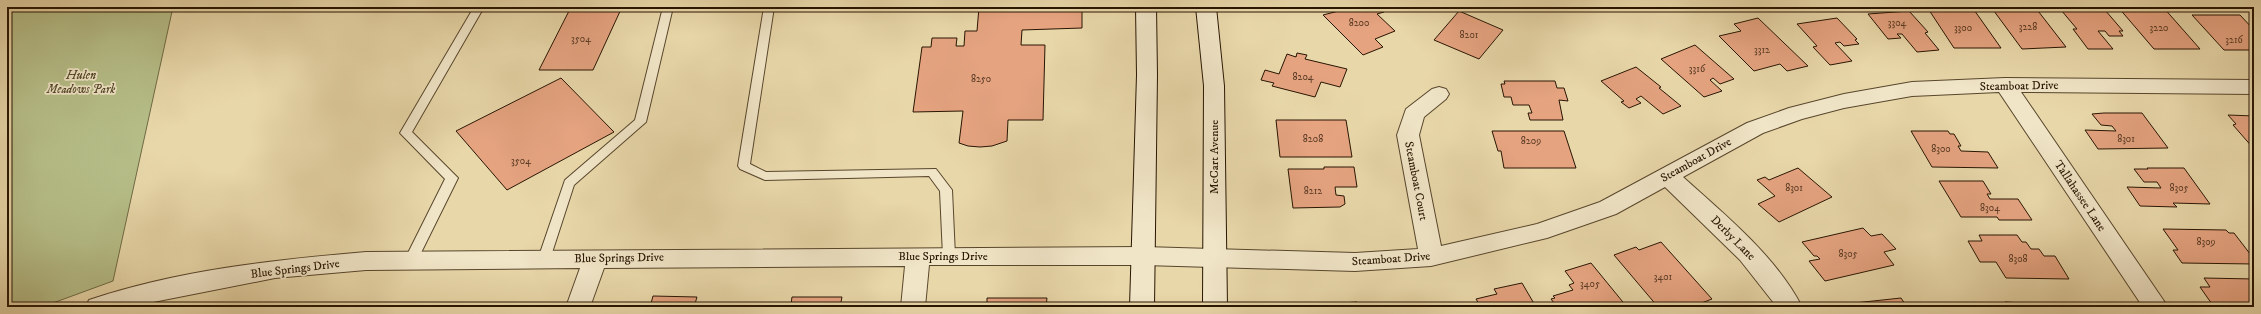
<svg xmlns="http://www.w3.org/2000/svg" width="2261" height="314" viewBox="0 0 2261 314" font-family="'IM FELL DW Pica',serif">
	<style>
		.green { fill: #b6be88; stroke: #6f6a45 }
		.building { fill: #e5a380; stroke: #281502 }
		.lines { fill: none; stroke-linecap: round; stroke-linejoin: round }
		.lane-casing { stroke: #58462c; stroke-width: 2 }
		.street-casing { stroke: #58462c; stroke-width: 2 }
		.secondary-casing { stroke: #281502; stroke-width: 2 }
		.lane { fill: #f0e5c7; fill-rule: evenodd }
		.street { fill: #f0e5c7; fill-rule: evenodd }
		.secondary { fill: #f0e5c7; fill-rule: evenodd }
		.labels { text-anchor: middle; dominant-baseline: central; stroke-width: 3.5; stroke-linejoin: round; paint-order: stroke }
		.number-label { font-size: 10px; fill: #573822 }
		.park-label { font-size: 12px; font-style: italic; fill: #53482a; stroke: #f0e5c7 }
		.street-label { font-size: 12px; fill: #281502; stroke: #f0e5c7 }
	</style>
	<rect width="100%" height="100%" fill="#e8d7a9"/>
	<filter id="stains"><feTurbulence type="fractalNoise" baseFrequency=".005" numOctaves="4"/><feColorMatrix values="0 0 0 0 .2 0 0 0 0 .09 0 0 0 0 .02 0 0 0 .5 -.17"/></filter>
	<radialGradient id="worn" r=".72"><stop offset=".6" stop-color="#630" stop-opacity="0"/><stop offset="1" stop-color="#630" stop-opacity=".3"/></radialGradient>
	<polygon class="green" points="7,7 173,7 113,281 42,307 7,307"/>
	<g class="building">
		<polygon points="571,7 622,7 593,70 539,70"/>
		<polygon points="979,7 1082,7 1082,28 1022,30 1021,45 1045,45 1043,120 1008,120 1007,141 992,146 980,147 968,146 959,143 963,111 913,112 922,47 931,47 932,38 957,38 956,46 964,46 965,31 977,31"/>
		<polygon points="1354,7 1379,7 1384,12 1377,14 1395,31 1375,39 1383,47 1363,55 1323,15"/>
		<polygon points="1927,7 1972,7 2001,48 1954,48"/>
		<polygon points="1991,7 2035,7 2066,47 2022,49"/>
		<polygon points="2118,7 2163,7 2200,49 2154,49"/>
		<polygon points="2061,10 2105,10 2123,31 2119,31 2123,36 2109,36 2105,31 2098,31 2113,49 2088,49 2073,29 2077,29"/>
		<polygon points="1459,11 1503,30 1479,59 1434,40"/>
		<polygon points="1909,11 1928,32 1925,33 1939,50 1917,52 1902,34 1897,34 1901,38 1888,39 1868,14"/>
		<polygon points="2192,15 2240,15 2254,30 2254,50 2224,50"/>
		<polygon points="1758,18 1808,66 1787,71 1780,64 1754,71 1719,36 1741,31 1734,24"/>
		<polygon points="1837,18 1857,39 1855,40 1859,44 1844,46 1840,42 1835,43 1852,61 1830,65 1813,47 1817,46 1797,24"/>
		<polygon points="1695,45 1734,79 1720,84 1713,78 1710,80 1722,91 1704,97 1661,59"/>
		<polygon points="1297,53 1307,55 1305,59 1347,69 1340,87 1321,82 1315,97 1272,86 1274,83 1261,80 1265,70 1279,74 1287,54 1296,57"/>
		<polygon points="1636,67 1661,87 1659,88 1681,106 1663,114 1641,96 1636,99 1641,103 1629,108 1621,102 1624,101 1601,81"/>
		<polygon points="561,78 614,132 507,190 456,131"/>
		<polygon points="1504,81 1555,81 1557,88 1564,88 1568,101 1559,100 1563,120 1530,120 1528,113 1532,113 1529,105 1513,105 1511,97 1504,97 1501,84 1505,84"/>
		<polygon points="2104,113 2142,113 2168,148 2098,149 2085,130 2116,131 2112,126 2101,125 2092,114"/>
		<polygon points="2228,115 2254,116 2254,149 2233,125 2236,124"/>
		<polygon points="1276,120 1346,120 1352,157 1280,157"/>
		<polygon points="1492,131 1564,131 1576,168 1504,168 1501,151 1498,151"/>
		<polygon points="1911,131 1948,131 1950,134 1954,134 1961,146 1958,146 1961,151 1988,152 1998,168 1932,167"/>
		<polygon points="1324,167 1354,167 1357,187 1335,187 1336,195 1344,196 1345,204 1340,207 1293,208 1288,169 1324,169"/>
		<polygon points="1798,168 1832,197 1779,222 1758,204 1775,196 1757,180 1765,177 1769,180"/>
		<polygon points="2147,168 2184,168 2210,204 2173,203 2177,207 2140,206 2127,187 2161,188 2157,182 2144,182 2134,169 2148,169"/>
		<polygon points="1939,181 1983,181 1991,194 1987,194 1990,199 2018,199 2032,220 1999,220 1997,217 1961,217"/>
		<polygon points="1863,228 1871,236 1882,234 1896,249 1884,252 1894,265 1825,281 1809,261 1820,259 1817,256 1814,256 1802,242"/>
		<polygon points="2163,229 2226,230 2229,233 2234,233 2254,259 2254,264 2182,263 2173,250 2178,250"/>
		<polygon points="1979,235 2017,235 2022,242 2026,242 2031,249 2039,249 2044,256 2055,256 2069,279 2006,278 1996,262 1980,262 1968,241 1982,241"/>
		<polygon points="1661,242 1712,299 1691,307 1658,307 1614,255 1636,247 1639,250"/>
		<polygon points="1591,263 1627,307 1557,307 1551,299 1555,298 1553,296 1573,290 1569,285 1574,283 1565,271"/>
		<polygon points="2204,278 2254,279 2254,307 2214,307 2200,287 2210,287"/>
		<polygon points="1522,283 1536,307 1466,307 1479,304 1476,299 1497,294 1494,289"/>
		<polygon points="653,296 697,297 694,307 650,307"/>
		<polygon points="792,297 842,297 840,307 762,307 763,304 791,304"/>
		<polygon points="987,298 1047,298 1046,307 987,307"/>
		<polygon points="1901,298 1907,307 1847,307 1845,304"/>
		<polygon points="1357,302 1359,307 1327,307 1326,304"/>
		<polygon points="2005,302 2091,307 2008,307"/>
	</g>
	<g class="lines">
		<defs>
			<g id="lane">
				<polygon points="474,7 484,7 412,132 458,178 415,265 405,265 404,261 445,179 400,133"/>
				<polygon points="663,7 673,7 646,122 574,185 550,259 549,263 539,263 538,259 565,180 635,120"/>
				<polygon points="764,7 774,7 750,164 766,172 936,169 952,190 955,256 954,260 944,260 943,256 940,191 929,176 765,180 740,169 738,166"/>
			</g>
			<path id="street" d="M 2005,78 L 2254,80 L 2254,94 L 2021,92 L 2168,307 L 2143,307 L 1999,92 L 1912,96 L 1844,108 L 1802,119 L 1763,133 L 1683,177 C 1725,215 1776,256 1802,307 L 1777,307 L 1740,260 L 1665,187 L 1616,214 L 1547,238 L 1431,266 L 1355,271 L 1144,265 L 929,265 L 925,307 L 901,307 L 905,266 L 604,268 L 590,307 L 566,307 L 580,268 L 366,270 L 275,278 L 128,307 L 86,307 L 89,300 C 178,270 273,260 366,252 L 1144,247 L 1355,253 L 1418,249 L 1397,135 L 1406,109 L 1432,89 L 1439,87 L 1446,89 L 1449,94 L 1446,99 L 1424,117 L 1419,135 L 1441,246 L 1537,224 L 1600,202 L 1747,123 L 1789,108 L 1844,94 L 1912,82 Z"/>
			<g id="secondary">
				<polygon points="1136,7 1156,7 1157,75 1154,307 1130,307 1137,75"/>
				<polygon points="1196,7 1216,7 1224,86 1227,307 1203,307 1204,86"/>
			</g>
		</defs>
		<use href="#lane" class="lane-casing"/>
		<use href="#street" class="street-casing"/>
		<use href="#secondary" class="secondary-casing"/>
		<use href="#lane" class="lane"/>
		<use href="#street" class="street"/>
		<use href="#secondary" class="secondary"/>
	</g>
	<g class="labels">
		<g class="number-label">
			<text x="1359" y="23">8200</text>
			<text x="1897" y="23">3304</text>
			<text x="2028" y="27">3228</text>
			<text x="1963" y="28">3300</text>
			<text x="2159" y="28">3220</text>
			<text x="1469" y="35">8201</text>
			<text x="581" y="39">3504</text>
			<text x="2234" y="40">3216</text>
			<text x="1762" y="50">3312</text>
			<text x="1697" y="69">3316</text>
			<text x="1303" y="77">8204</text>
			<text x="981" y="79">8250</text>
			<text x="1313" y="139">8208</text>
			<text x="2126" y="139">8301</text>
			<text x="1531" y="141">8209</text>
			<text x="1941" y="149">8300</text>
			<text x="521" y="161">3504</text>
			<text x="1794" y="188">8301</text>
			<text x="2179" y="188">8305</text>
			<text x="1313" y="191">8212</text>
			<text x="1990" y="208">8304</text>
			<text x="2206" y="242">8309</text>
			<text x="1848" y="254">8305</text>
			<text x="2018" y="259">8308</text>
			<text x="1663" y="277">3401</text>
			<text x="1590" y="284">3405</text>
		</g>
		<g class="park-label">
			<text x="81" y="75">Hulen<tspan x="81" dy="14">Meadows Park</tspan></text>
		</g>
		<g class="street-label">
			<text transform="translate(2019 86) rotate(-1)">Steamboat Drive</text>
			<text transform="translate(1214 157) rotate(-90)">McCart Avenue</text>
			<text transform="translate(1696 160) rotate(-29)">Steamboat Drive</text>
			<text transform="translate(1416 181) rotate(79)">Steamboat Court</text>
			<text transform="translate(2080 196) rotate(56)">Tallahassee Lane</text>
			<text transform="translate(1733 238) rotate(45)">Derby Lane</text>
			<text x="943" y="256">Blue Springs Drive</text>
			<text transform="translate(619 258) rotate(-1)">Blue Springs Drive</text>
			<text transform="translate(1391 259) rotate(-4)">Steamboat Drive</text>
			<text transform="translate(295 269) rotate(-7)">Blue Springs Drive</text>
		</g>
	</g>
	<rect width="2261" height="314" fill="none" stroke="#e8d7a9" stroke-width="24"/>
	<rect x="8" y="8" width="2245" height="298" fill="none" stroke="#281502" stroke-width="2"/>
	<rect x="12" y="12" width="2237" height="290" fill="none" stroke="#281502"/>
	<rect width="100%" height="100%" filter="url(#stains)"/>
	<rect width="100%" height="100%" fill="url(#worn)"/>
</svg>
